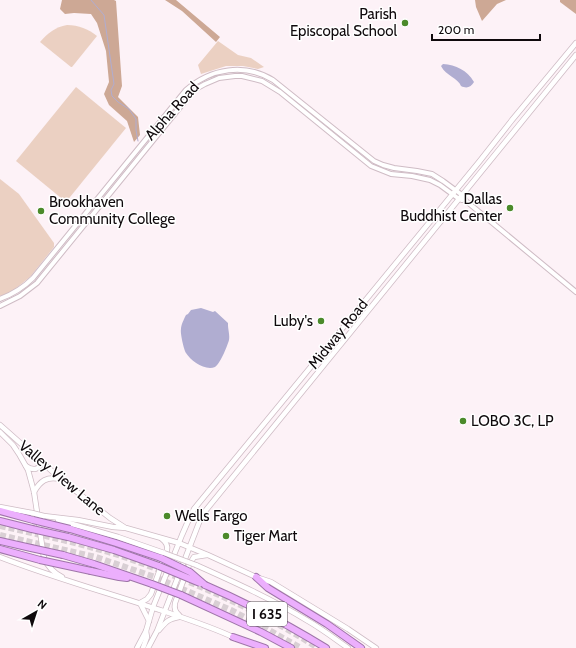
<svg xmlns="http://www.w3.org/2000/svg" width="576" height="648" viewBox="0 0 576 648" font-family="Cabin,sans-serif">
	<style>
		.green { fill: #ebd0c2 }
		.forest { fill: #cda895 }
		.water { fill: #b0add1 }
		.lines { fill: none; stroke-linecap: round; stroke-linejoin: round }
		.stream { stroke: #b0add1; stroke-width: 1 }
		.motorway-tunnel { stroke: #d9cfd4; stroke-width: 6; stroke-dasharray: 6 3; stroke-linecap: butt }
		.tertiary-casing { stroke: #cfbcc5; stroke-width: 6 }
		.secondary-casing { stroke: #cfbcc5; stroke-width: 6 }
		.motorway-casing { stroke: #9f75a9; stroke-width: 8 }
		.tertiary { stroke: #fff; stroke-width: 4 }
		.secondary { stroke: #fff; stroke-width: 4.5 }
		.motorway { stroke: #ecaffd; stroke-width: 6 }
		.secondary-bridge-casing { stroke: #cfbcc5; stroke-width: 6; stroke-linecap: butt }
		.motorway-bridge-casing { stroke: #9f75a9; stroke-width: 8; stroke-linecap: butt }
		.secondary-bridge { stroke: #fff; stroke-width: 4.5 }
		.motorway-bridge { stroke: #ecaffd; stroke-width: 6 }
		.poi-dot { fill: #4b8a2a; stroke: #fff; stroke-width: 1.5 }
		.labels { text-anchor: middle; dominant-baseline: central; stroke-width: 3; stroke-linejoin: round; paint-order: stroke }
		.shield { fill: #fff; stroke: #575355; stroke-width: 1 }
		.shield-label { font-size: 14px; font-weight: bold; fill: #0f090c }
		.poi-label { font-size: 15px; fill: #0f090c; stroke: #fff; text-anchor: start }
		.street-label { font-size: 15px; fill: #0f090c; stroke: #fff }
	</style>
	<rect width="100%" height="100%" fill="#fdf2f7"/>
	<g class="green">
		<path d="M 67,25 C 79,25 88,29 97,36 L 72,67 L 71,67 L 40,42 C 48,33 55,27 67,25 Z"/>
		<polygon points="218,41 238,55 251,58 264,67 258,69 243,66 226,66 201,74 198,65"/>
		<polygon points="76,87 126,128 66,202 16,161"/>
		<polygon points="0,179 19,194 54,243 54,247 30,277 10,293 0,296"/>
	</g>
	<g class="forest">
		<polygon points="62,0 114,0 116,1 122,86 118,97 138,117 140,135 134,142 127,121 109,105 104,94 109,82 106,51 97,23 91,14 74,13 65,14 60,9"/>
		<polygon points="165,0 176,0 220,37 216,42 182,11"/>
		<polygon points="475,0 506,0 497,4 482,21 476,7"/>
		<polygon points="560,0 576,0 576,14 560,2"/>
	</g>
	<g class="water">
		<path d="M 443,64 C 456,65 467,70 474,82 C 471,87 467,89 461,86 C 458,78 446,76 441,66 Z"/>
		<path d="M 201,308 L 213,312 L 215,311 L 228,323 L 228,325 C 228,329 230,336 229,340 C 227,347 220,364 215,367 C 205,371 191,361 186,353 C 184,350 180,333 181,329 C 181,325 184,319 186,315 L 188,314 L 191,310 Z"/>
	</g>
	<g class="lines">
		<polyline class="stream" points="91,0 104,15 114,84 111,90 112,96 118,102 129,109 136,119 136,130 138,141"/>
		<g class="motorway-tunnel">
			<path d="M 0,526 C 32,533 65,540 97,549 C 125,556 151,567 177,577 C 226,597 274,620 318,648"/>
			<polyline points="0,535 96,557 155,577 231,610 260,625 301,648"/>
		</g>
		<defs>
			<g id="tertiary">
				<path d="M 0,299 C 13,294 23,288 33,278 L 186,90 C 211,68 245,63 273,80 L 374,161 L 383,165 L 394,168 L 417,171 L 432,174 L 443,181 L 462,195 L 466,201 L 576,292"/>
				<polyline points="0,306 20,296 37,283 190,95 196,89 205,84 219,78 235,76 242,76 262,81 280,92 371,166 391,174 412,176 430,180 440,185 459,199 462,200"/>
			</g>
			<g id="secondary">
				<polyline points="0,425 62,480 110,518 124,527"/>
				<path d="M 0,432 L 13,445 L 19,454 L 28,470 L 34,492 L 44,558 C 48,567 54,573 62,577"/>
				<path d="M 26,466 C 33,471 38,470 42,463"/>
				<path d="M 34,492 C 40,481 47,476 60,479"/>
				<polyline points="0,507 32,513"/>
				<polyline points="44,516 78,520 113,527 126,528 179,543 208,555 256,577 271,582 348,629 376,648"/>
				<polyline points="58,520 118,537 164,553"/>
				<path d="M 0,557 C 54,578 109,593 163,611 C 187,619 212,627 235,638"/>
				<path d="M 196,565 C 234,582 272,599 308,621 C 322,629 335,639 348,648"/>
				<path d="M 140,603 L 147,599 L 151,594 L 167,550 C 168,545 166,542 162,539"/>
				<polyline points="140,603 149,621"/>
				<path d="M 179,615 C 175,612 174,608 175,603 L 189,565 L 194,557 L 207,555"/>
				<path d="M 159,630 C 166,622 168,619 179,617"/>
				<polyline points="137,648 146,631 153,607 182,535 189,519 194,509 479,162 512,120 576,43"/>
				<polyline points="143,648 147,637 146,631"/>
				<polyline points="148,648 157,631 202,515 576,55"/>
			</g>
			<g id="motorway">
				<polyline points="0,511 33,520"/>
				<polyline points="0,521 32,529"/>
				<polyline points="70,529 116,543 161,558"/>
				<polyline points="68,537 114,550 159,566"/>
				<polyline points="0,541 31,548"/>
				<polyline points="0,549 40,560"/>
				<polyline points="63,555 94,564 152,584"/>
				<polyline points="91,571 119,577 127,578"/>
				<polyline points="256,577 268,588 327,624 361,648"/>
				<path d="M 205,585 C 247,603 287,624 326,648"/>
				<polyline points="181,595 261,632 291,648"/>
				<polyline points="233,637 265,648"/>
			</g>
		</defs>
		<use href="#tertiary" class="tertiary-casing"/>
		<use href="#secondary" class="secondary-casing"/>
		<use href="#motorway" class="motorway-casing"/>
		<use href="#tertiary" class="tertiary"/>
		<use href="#secondary" class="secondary"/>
		<use href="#motorway" class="motorway"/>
		<defs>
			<g id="secondary-bridge">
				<polyline points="32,513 44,516"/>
				<polyline points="164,553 196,565"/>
			</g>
			<g id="motorway-bridge">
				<polyline points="33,520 70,529"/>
				<polyline points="32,529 68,537"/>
				<polyline points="31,548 63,555"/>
				<polyline points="161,558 190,572 205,585"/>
				<polyline points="40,560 91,571"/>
				<polyline points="159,566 200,583"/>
				<polyline points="152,584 181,595"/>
			</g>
		</defs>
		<use href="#secondary-bridge" class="secondary-bridge-casing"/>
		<use href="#motorway-bridge" class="motorway-bridge-casing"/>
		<use href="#secondary-bridge" class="secondary-bridge"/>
		<use href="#motorway-bridge" class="motorway-bridge"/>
	</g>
	<g class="poi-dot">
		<circle cx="405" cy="23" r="4"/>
		<circle cx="510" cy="208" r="4"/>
		<circle cx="41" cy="211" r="4"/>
		<circle cx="321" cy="321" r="4"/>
		<circle cx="463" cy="421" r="4"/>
		<circle cx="167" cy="516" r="4"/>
		<circle cx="226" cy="536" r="4"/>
	</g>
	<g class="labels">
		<rect class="shield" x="247" y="602" width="40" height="24" rx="3"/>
		<g class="shield-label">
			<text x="267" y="614">I 635</text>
		</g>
		<g class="poi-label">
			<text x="397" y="14" text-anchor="end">Parish<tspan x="397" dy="17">Episcopal School</tspan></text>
			<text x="502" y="199" text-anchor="end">Dallas<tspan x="502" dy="17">Buddhist Center</tspan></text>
			<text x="49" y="202">Brookhaven<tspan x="49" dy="17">Community College</tspan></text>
			<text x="313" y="321" text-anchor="end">Luby's</text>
			<text x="471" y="421">LOBO 3C, LP</text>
			<text x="175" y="516">Wells Fargo</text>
			<text x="234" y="536">Tiger Mart</text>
		</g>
		<g class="street-label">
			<text transform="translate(172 111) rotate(-48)">Alpha Road</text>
			<text transform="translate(338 334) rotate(-51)">Midway Road</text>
			<text transform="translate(62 478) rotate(40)">Valley View Lane</text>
		</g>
	</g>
	<g transform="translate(36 612) rotate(39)" stroke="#ffffff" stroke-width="3" paint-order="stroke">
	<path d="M0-3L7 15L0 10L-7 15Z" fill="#0f090c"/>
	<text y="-6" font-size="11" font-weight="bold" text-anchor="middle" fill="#0f090c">N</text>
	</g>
	<path d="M432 34v6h108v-6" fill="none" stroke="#0f090c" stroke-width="2"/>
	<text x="438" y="34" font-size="12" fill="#0f090c" stroke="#ffffff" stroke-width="3" paint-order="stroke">200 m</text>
</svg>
